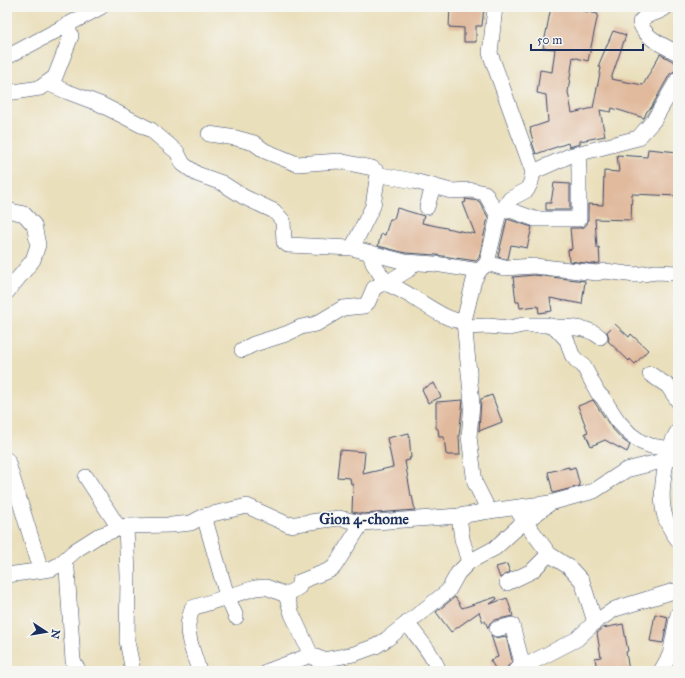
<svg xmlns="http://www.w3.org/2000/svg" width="685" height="678" viewBox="0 0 685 678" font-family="'IM FELL Great Primer',serif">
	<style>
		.building { fill: #e1ba9d }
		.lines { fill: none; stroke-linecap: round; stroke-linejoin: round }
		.street-casing { stroke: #3a496c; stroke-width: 16 }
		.street { stroke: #fff; stroke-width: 15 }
		.labels { text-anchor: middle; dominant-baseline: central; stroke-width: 3; stroke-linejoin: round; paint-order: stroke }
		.neighbourhood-label { font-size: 15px; font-weight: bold; fill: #1b2f5e; stroke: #f6f6f2 }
	</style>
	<rect width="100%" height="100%" fill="#f6f6f2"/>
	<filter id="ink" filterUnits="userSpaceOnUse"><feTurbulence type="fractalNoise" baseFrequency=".025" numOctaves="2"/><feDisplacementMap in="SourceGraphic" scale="8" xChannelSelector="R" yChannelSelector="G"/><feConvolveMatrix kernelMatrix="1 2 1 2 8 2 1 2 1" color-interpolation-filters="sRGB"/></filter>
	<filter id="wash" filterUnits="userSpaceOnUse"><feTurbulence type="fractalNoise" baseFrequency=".012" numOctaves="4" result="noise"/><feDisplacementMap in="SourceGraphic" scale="16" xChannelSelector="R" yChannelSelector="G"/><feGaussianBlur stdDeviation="0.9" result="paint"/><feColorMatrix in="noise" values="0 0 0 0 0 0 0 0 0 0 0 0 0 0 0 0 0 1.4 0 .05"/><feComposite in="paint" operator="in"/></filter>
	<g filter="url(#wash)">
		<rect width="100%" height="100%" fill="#eadfbb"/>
		<g id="blocks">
			<g class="building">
				<polygon points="450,7 484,7 482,26 476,26 476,42 464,42 464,28 449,27"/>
				<polygon points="551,7 578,7 578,10 598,14 588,61 573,57 568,92 572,113 593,108 601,68 599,67 599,64 613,31 626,35 611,79 643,85 660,54 678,64 678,67 676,70 670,74 651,108 647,111 644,118 612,108 611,112 600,110 605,136 580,141 580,144 569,147 568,143 536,154 532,142 533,141 530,130 531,130 530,128 548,122 546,95 537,93 540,70 552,72 555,49 543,48"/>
				<polygon points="648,149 678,152 678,196 632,194 631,220 595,219 597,248 599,247 600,263 593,264 569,261 568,250 572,249 570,228 579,228 584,227 587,224 588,219 588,204 603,205 604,171 619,172 617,155 647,157"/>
				<polygon points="554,183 570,184 570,210 546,210 546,203 551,203"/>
				<polygon points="465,199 479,201 488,217 479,258 476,261 436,255 406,253 378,246 381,234 385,235 390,219 394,219 397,208 424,216 422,223 475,234 463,203 466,202"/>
				<polygon points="507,219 532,227 527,248 511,245 508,259 505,259 498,257"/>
				<polygon points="534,275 585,281 582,304 550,298 552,311 539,313 538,306 520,308 519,302 516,302 513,277"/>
				<polygon points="615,324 629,337 631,334 648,350 635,364 630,359 629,361 608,341 609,338 607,332"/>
				<polygon points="434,383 441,397 428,403 422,389"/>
				<polygon points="492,395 502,422 479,431 481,399"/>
				<polygon points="463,400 459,436 460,455 448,455 446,454 444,437 439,437 438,429 436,428 436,402"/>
				<polygon points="593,400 611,427 623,440 630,445 627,452 605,440 591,446 585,433 588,432 578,406"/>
				<polygon points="409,433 411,458 409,458 410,460 405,461 411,496 412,496 415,510 363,514 352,512 353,484 351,484 350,478 337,477 340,450 365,452 363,474 393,467 387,438"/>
				<polygon points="569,467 569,469 575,467 580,486 553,493 548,472"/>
				<polygon points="507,564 510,572 500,578 496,567"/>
				<polygon points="455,597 462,608 496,597 497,599 490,604 507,598 513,616 494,620 490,623 488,628 485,621 483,622 479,612 451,632 436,612"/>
				<polygon points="655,614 668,617 663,643 650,641"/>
				<polygon points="623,624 628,651 626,652 629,671 597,671 595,658 601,657 597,633 603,628"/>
				<polygon points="491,635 495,638 506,636 512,660 512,663 508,666 506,671 497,671 490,660 498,657"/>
			</g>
		</g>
	</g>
	<g filter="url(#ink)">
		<use href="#blocks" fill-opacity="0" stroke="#3a496c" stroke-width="1"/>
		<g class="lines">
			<defs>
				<g id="street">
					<path d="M 666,7 C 658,15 646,12 640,22 C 644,38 664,46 678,53"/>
					<polyline points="7,57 101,7"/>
					<polyline points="47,83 68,92 100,104 151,130 177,152 183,164 197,174 222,183 244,197 274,211 283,221 284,242 288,245 352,248 405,262 435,264 479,271"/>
					<polyline points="7,93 40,88 55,77 71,36 67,25"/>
					<polyline points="209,134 236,138 254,143 265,151 297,164 339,161 372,168 381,175 414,181 451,191 471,190 485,193 498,216"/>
					<polyline points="533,172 569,156 638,138 654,120 678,79"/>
					<polyline points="427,207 433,186"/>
					<polyline points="504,208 535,219 579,219 579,170 578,154"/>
					<polyline points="7,210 24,214 34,225 38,245 33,260 7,292"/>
					<polyline points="352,248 373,206 378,173"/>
					<polyline points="370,253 373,263 383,278 383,283"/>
					<polyline points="487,263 504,268 534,266 597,273 605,271 635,275 656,272 678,273"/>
					<polyline points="385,284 408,270 415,263"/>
					<polyline points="465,327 488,326 509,328 523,325 546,325 555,327 567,340 572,355 578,362 583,365 598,393 603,398 618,421 630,434 641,442 651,446 670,449"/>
					<path d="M 555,327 C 569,327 589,327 600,337"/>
					<path d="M 242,350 L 254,344 L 286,334 L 301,327 L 316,324 L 343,308 L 364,306 L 368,302 L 374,288 L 383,283 C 407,288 443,323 464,321"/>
					<polyline points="650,374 668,386 678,401"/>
					<path d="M 678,431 C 666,448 659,493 664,513 C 666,522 672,532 678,540"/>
					<polyline points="7,460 41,570"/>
					<polyline points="86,477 119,528"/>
					<polyline points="489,511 475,483 469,437 472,404 464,321 474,280 479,271 487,263 498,216 510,199 527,190 531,182 533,172 490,53 495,7"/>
					<polyline points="519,513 549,554 569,567 582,581 595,622"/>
					<polyline points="204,516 227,596 236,617"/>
					<polyline points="459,516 462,539 469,562"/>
					<polyline points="126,526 128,576 127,641 133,671"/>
					<polyline points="60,564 67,569 73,661 79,671"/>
					<polyline points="7,575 51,569 60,564 76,550 98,536 126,526 171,525 191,523 204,516 247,506 289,525 339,518 362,523 459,516 489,511 550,503 594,491 626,470 678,457"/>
					<polyline points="507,583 532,571 549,554"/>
					<polyline points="286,595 299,587 299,582 330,570 334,567 362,523"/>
					<path d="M 407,623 C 418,638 432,653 439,671"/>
					<polyline points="497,629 512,625 521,659 520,669"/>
					<path d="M 199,671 C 195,656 187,640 188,624 C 189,619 191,613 192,608 L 255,588 L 266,587 L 286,595 L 292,614 L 311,655 L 323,660 L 354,654 L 376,646 L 387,639 L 448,591 L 458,573 L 469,562 L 495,548 L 517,528 L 549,504"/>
					<polyline points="268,671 311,655 322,664 326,671"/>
					<polyline points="515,671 577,639 595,622 615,609 674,591 678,593"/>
					<polyline points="661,671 670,655 678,614"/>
				</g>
			</defs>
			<use href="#street" class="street-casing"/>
			<use href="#street" class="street"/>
		</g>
	</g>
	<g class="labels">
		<g class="neighbourhood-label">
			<text x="364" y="519">Gion 4-chome</text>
		</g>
	</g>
	<rect width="685" height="678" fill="none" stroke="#f6f6f2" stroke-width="24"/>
	<g transform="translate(46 632) rotate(102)" stroke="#f6f6f2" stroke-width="3" paint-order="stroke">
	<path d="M0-3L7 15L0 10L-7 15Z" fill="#1b2f5e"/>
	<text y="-6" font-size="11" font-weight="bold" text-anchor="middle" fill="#1b2f5e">N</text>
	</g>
	<path d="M531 44v6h112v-6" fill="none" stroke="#1b2f5e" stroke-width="2"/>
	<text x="537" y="44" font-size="12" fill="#1b2f5e" stroke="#f6f6f2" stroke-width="3" paint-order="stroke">50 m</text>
</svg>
